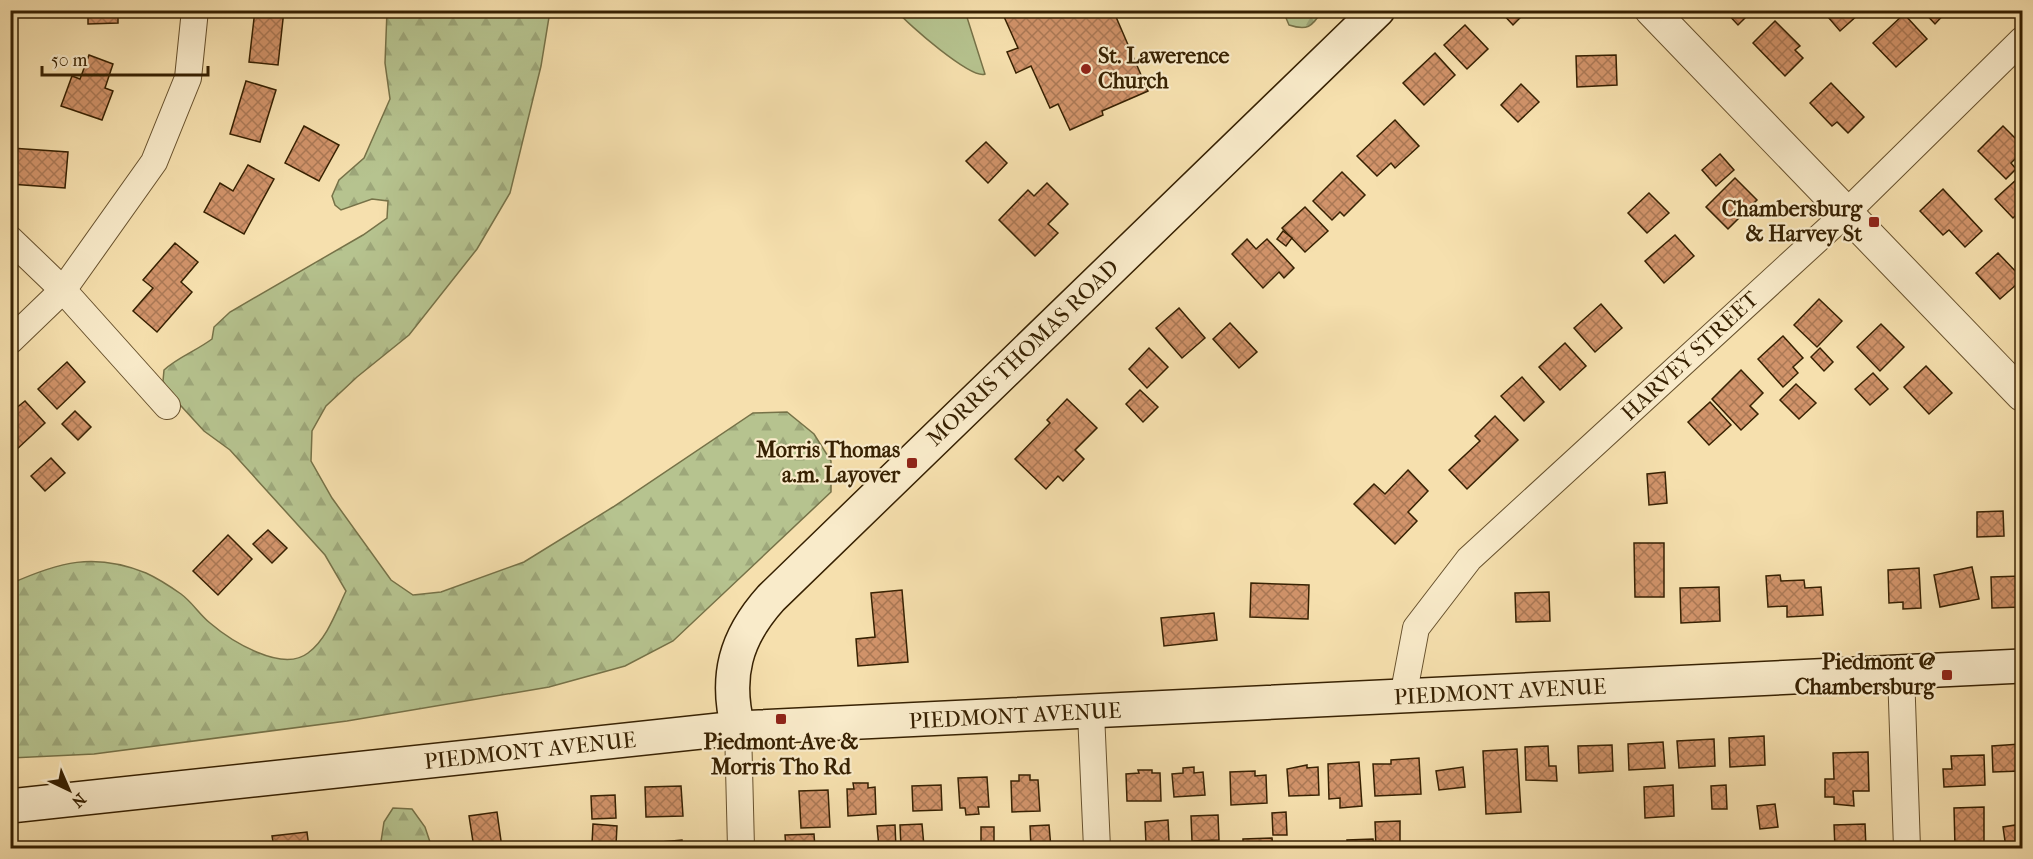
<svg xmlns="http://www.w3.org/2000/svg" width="2033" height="859" viewBox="0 0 2033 859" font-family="'IM FELL French Canon',serif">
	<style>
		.green { fill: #b6c38f; stroke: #767248; stroke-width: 1.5 }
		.forest { fill: url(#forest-firs); stroke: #767248; stroke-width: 1.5 }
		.building { fill: url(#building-cross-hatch); stroke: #372102; stroke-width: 1.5 }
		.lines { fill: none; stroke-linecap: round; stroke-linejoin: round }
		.minor-casing { stroke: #67512d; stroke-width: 28 }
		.tertiary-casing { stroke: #67512d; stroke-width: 34 }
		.secondary-casing { stroke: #372102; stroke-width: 36 }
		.minor { stroke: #f9ebca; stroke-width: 26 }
		.tertiary { stroke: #f9ebca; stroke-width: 32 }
		.secondary { stroke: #f9ebca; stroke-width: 33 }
		.poi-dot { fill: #8f2418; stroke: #f9ebca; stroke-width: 2 }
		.labels { text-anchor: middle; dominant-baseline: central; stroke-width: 4.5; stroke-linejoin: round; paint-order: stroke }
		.poi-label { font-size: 22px; font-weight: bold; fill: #372102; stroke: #f9ebca; text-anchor: end }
		.street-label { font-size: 22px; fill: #372102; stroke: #f9ebca }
	</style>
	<defs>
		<pattern id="forest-firs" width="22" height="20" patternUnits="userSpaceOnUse" patternTransform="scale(1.5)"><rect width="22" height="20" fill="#b6c38f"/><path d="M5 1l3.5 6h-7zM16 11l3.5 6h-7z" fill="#9da77a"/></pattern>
		<pattern id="building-cross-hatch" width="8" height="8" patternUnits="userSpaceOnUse" patternTransform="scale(1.5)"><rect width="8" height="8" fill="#d1936a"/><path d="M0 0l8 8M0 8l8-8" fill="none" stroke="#aa7855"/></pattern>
	</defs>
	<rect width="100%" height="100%" fill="#f6e0ae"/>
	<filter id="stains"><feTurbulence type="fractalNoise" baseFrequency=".00333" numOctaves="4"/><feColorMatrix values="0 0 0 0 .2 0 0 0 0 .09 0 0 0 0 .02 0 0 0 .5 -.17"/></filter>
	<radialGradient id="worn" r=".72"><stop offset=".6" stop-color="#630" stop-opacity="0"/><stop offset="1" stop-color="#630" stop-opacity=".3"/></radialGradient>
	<path class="green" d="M 897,11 L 965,11 L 985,74 C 972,80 907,24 897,11 Z"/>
	<g class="forest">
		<path d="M 387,11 L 550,11 L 541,66 L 510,193 L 477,249 L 409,335 L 357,377 L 326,406 L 312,431 L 311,461 L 332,498 L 391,580 L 413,595 L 441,592 L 524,562 L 613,507 L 753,413 L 787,412 L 814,434 L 831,461 L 831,492 L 673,641 L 625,666 L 549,687 L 347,721 L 94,754 L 11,758 L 10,584 C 59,562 94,552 146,573 C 157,578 171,587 181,594 C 192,602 200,615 210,623 C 231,641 282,673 308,653 C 327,639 336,612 346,591 L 325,555 L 230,450 L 204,431 L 171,395 L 163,381 L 164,370 C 178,357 196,351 212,339 L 214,327 L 230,312 L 363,235 L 387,218 L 388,201 L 372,199 L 341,210 L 335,205 L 332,196 L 339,180 L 364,158 L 390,99 L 385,63 Z"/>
		<path d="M 1283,11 L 1322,11 C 1312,27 1307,31 1289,25 Z"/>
		<polygon points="393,808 412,809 425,827 432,848 380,848 384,822"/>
	</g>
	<g class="building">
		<polygon points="88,10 118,10 118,23 88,24"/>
		<polygon points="255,10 284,10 278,65 249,62"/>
		<polygon points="1001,10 1113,10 1148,91 1102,111 1103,115 1070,130 1058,104 1050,108 1031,66 1016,73 1007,52 1018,48"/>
		<polygon points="1499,10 1528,10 1513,25"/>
		<polygon points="1724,10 1753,10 1738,25"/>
		<polygon points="1822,10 1855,10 1859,14 1840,31"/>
		<polygon points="1922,10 1948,10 1935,24"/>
		<polygon points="1904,14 1927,39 1896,67 1873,43"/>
		<polygon points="1775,21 1800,46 1795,50 1803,58 1785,76 1753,43"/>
		<polygon points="1465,25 1488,49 1467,69 1444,45"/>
		<polygon points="1435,53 1455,75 1424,105 1403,83"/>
		<polygon points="89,55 113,64 105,88 113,91 102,120 61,106 72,76 80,79"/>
		<polygon points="1616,55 1617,85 1577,87 1576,56"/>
		<polygon points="246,81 276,90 260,142 230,134"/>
		<polygon points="1831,83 1864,117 1848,133 1837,122 1832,126 1810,103"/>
		<polygon points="1521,84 1539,102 1518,122 1501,105"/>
		<polygon points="1395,120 1419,146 1395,168 1391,163 1377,176 1357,156"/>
		<polygon points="304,126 339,145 319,181 285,163"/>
		<polygon points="2003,126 2022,145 2022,152 2011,163 2016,169 2006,179 1978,151"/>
		<polygon points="986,142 1007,163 988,183 966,161"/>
		<polygon points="11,148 68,152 65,188 10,184"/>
		<polygon points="1720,154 1734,170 1716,186 1702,170"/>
		<polygon points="248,165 274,179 244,234 204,212 220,183 233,191"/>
		<polygon points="1342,172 1365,195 1344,216 1340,212 1332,220 1313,201"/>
		<polygon points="1735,178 1757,200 1728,229 1706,207"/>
		<polygon points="2017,179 2022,185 2022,209 2013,218 1995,199"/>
		<polygon points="1047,183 1068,204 1048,224 1058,233 1035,256 999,220 1028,190 1034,196"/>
		<polygon points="1943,189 1982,231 1965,247 1949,230 1943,235 1920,211"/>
		<polygon points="1649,193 1669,213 1647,233 1628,213"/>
		<polygon points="1305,207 1328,231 1305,252 1282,228"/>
		<polygon points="1283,231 1292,238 1286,246 1277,239"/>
		<polygon points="1675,235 1694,256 1664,283 1645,261"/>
		<polygon points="1247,239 1256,249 1267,239 1294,268 1284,278 1279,272 1263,288 1232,254"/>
		<polygon points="175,243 198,262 181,282 192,292 157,332 133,311 153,288 143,280"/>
		<polygon points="1998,253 2020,276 2022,274 2022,290 2017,284 2000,299 1976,273"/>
		<polygon points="1819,299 1842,321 1817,347 1794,325"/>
		<polygon points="1601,304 1622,328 1595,352 1574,328"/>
		<polygon points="1179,308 1205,338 1182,358 1156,328"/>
		<polygon points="1230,323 1257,352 1239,368 1213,339"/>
		<polygon points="1881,324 1904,347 1880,371 1857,347"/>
		<polygon points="1783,336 1803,358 1793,367 1798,373 1783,387 1758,359"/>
		<polygon points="1565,343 1586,366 1560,390 1539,367"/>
		<polygon points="1149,348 1168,367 1147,388 1129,369"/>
		<polygon points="1820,348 1833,362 1824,371 1811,357"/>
		<polygon points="67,362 85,382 57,409 38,389"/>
		<polygon points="1926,366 1952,393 1929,414 1904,387"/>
		<polygon points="1741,370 1763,393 1750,406 1758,414 1741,430 1712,399"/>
		<polygon points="1873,373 1888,389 1870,405 1855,389"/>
		<polygon points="1522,377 1544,402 1524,421 1501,396"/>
		<polygon points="1796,384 1816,403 1799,419 1780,400"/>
		<polygon points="1140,390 1158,407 1143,422 1126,404"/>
		<polygon points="1067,399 1097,428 1075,450 1084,459 1063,481 1058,476 1046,489 1015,459 1050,423 1047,420"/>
		<polygon points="25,401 45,423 15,451 10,446 10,413"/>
		<polygon points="1710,402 1731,425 1709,445 1688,422"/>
		<polygon points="75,411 91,427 78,440 62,424"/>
		<polygon points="1495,416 1518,440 1467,489 1449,470 1480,441 1475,436"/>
		<polygon points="51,458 65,473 45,491 31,476"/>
		<polygon points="1408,470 1428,491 1408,512 1417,521 1395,544 1354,504 1374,484 1385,494"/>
		<polygon points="1665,472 1667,503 1649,505 1647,474"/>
		<polygon points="2003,511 2004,536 1977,537 1977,512"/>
		<polygon points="268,530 287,548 272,563 253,544"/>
		<polygon points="228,535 252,559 218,595 193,571"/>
		<polygon points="1634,543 1664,543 1664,597 1635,597"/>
		<polygon points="1972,567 1979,599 1940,607 1934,575"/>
		<polygon points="1919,568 1921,608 1903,609 1903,602 1889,603 1888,570"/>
		<polygon points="1780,575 1781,581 1804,580 1805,588 1821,587 1823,615 1787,617 1787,606 1768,607 1766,576"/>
		<polygon points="2022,576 2022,607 1992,608 1991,577"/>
		<polygon points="1251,583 1309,585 1308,619 1250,617"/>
		<polygon points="1719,587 1720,621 1681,623 1680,588"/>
		<polygon points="902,590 908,662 858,666 856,639 875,637 871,593"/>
		<polygon points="1549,592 1550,621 1516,622 1515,593"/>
		<polygon points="1214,613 1217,640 1164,646 1161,618"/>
		<polygon points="1764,736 1765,765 1730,767 1729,738"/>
		<polygon points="1714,739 1715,766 1679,768 1677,741"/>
		<polygon points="1663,742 1665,768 1629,770 1628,744"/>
		<polygon points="2020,744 2021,771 1993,772 1992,746"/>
		<polygon points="1612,745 1613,771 1579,773 1578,746"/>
		<polygon points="1548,746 1549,766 1556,766 1557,781 1526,780 1525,747"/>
		<polygon points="1517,749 1521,812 1486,814 1483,751"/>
		<polygon points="1868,752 1869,791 1853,791 1854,806 1834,804 1834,797 1825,797 1825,779 1834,779 1833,753"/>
		<polygon points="1984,755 1985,785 1944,787 1943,769 1952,769 1951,756"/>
		<polygon points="1419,758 1421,794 1375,796 1373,764 1391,764 1391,760"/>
		<polygon points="1359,762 1362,806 1340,808 1340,798 1329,799 1328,764"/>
		<polygon points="1307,765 1307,768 1318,767 1319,795 1289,796 1287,769"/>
		<polygon points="1194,767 1194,773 1203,772 1205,795 1174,797 1172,774 1183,773 1183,768"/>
		<polygon points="1463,767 1465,787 1439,790 1436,771"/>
		<polygon points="1138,770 1152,770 1152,773 1160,773 1161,801 1127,801 1126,774 1139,773"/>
		<polygon points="1255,771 1255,776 1266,775 1267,803 1231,805 1230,772"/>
		<polygon points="1019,775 1030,775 1030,780 1038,780 1040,811 1012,812 1011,781 1019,781"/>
		<polygon points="987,777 989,807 978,807 979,814 966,815 965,808 960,808 958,778"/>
		<polygon points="853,783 868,783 868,788 875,787 876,814 848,816 847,789 854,789"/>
		<polygon points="941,785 942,810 913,811 912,786"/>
		<polygon points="1673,785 1674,816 1645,818 1644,787"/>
		<polygon points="1726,785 1727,809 1712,809 1711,786"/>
		<polygon points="681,786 683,816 646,817 645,787"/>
		<polygon points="828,790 830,827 801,828 799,791"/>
		<polygon points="615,795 616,818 592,819 591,796"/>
		<polygon points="1775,804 1778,827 1760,829 1757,806"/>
		<polygon points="1984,807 1984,846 1955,847 1954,808"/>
		<polygon points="497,812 502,848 474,848 469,816"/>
		<polygon points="1286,812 1287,835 1273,835 1272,813"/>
		<polygon points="1218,815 1219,840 1192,841 1191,816"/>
		<polygon points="1168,820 1169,842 1146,844 1145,822"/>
		<polygon points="1400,821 1400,848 1376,848 1375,822"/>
		<polygon points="593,824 617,826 616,845 592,844"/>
		<polygon points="922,824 924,846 901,847 900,825"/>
		<polygon points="1865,824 1866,848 1835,848 1834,825"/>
		<polygon points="2022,824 2022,848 2006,848 2003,827"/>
		<polygon points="895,825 896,848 879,848 877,826"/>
		<polygon points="1049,825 1051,848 1031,848 1030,826"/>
		<polygon points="981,827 994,827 994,847 981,848"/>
		<polygon points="307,832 309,848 274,848 272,836"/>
		<polygon points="814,834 815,848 786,848 785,835"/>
		<polygon points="1272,838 1273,848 1243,848 1243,839"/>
		<polygon points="1373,839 1374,848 1348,848 1347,840"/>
		<polygon points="682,840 683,848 651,848 650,843"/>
	</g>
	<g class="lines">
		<defs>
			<g id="minor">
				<polyline points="10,239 63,290 167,406"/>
				<polyline points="10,341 63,290 154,162 188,78 195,10"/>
				<polyline points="1901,672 1907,848"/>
				<polyline points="1403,697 1416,628 1469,559 1845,214 2022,40"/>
				<polyline points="1091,713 1097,848"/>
				<polyline points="738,728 741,848"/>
			</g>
			<polyline id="tertiary" points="1651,10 2022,395"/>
			<g id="secondary">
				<path d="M 738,728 C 725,677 735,638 771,598 L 1378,10"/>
				<polyline points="10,806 738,728 2022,666"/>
			</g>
		</defs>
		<use href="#minor" class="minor-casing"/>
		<use href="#tertiary" class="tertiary-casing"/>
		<use href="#secondary" class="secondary-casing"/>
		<use href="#minor" class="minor"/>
		<use href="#tertiary" class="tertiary"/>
		<use href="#secondary" class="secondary"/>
	</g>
	<g class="poi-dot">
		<circle cx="1086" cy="69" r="6"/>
		<rect x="1868" y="216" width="12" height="12" rx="3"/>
		<rect x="906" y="457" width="12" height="12" rx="3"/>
		<rect x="1941" y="669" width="12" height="12" rx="3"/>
		<rect x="775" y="713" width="12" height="12" rx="3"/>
	</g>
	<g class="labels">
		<g class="poi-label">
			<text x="1098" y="56" text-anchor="start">St. Lawerence<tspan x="1098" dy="25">Church</tspan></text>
			<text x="1862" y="209">Chambersburg<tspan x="1862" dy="25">&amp; Harvey St</tspan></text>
			<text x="900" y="450">Morris Thomas<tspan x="900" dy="25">a.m. Layover</tspan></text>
			<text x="1935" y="662">Piedmont @<tspan x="1935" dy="25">Chambersburg</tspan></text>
			<text x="781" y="742" text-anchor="middle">Piedmont Ave &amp;<tspan x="781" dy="25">Morris Tho Rd</tspan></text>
		</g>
		<g class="street-label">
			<text transform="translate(1023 353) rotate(-44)">MORRIS THOMAS ROAD</text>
			<text transform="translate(1690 356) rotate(-43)">HARVEY STREET</text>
			<text transform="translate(1500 692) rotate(-3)">PIEDMONT AVENUE</text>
			<text transform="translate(1015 716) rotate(-3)">PIEDMONT AVENUE</text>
			<text transform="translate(530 751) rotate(-6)">PIEDMONT AVENUE</text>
		</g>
	</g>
	<rect width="2033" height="859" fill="none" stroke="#f6e0ae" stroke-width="36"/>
	<rect x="12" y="12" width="2009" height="835" fill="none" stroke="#372102" stroke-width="3"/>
	<rect x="18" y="18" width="1997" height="823" fill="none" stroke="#372102" stroke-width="1.5"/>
	<g transform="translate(69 790) rotate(136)" stroke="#f9ebca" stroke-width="4.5" paint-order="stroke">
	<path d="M0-4.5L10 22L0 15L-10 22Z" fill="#372102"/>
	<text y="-9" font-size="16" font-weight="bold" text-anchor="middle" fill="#372102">N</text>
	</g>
	<path d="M42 66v9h166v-9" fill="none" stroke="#372102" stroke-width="3"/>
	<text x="51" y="66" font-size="18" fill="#372102" stroke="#f9ebca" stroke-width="4.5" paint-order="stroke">50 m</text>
	<rect width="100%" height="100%" filter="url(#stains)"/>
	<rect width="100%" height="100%" fill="url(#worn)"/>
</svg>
